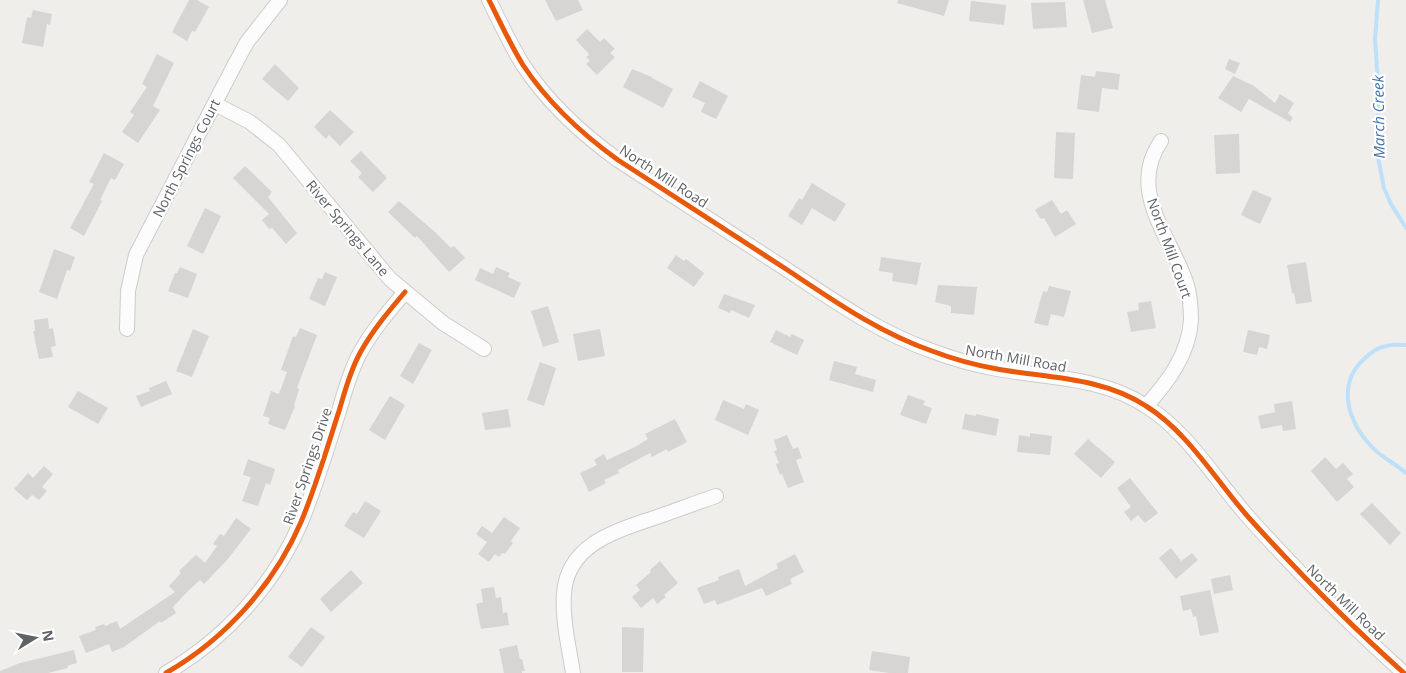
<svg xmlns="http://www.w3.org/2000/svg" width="1406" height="673" viewBox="0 0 1406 673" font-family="'Open Sans',sans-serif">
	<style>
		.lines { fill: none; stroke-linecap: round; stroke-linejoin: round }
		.stream { stroke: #bfe0f9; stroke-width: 4 }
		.building { fill: #d6d5d3 }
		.street-casing { stroke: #cbcccc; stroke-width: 16 }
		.street { stroke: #fdfcfc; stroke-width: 14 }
		.cycleway-casing { stroke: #fff; stroke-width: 8 }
		.cycleway { stroke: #e8590c; stroke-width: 5 }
		.labels { text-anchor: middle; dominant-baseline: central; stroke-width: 4.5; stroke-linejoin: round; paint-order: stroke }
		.street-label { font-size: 14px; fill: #5f6368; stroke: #fff }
		.water-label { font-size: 15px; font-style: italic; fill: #4174aa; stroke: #fff }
	</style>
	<rect width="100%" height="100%" fill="#efeeea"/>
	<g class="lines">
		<g class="stream">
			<polyline points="1378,0 1375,39 1379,98 1377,152 1384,188 1391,204 1406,228"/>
			<path d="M 1406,345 C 1400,345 1393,344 1387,346 C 1378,347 1370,353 1364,359 C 1336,385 1348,422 1372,447 C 1382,458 1395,463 1406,473"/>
		</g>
	</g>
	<g class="building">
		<polygon points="189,0 197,0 209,7 195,32 192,31 187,41 172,32"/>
		<polygon points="545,0 578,0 583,10 556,21"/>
		<polygon points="898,0 949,0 944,16 897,3"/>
		<polygon points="1083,0 1105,0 1113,28 1092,33"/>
		<polygon points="971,1 1006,5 1004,25 969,21"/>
		<polygon points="1065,2 1067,27 1033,29 1031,3"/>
		<polygon points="33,10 52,14 50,25 47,24 43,47 22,43 27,17 31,18"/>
		<polygon points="587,29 600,42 604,38 615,49 610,53 615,57 597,75 586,64 590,61 586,57 589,55 588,53 576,40"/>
		<polygon points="157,54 174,63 153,106 160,110 138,143 122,132 134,115 130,112 147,87 142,84"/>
		<polygon points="1229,59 1240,63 1235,74 1225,69"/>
		<polygon points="275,64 299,88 288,101 262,79"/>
		<polygon points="632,69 652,77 652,78 673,89 663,108 623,87"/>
		<polygon points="1096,71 1120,74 1118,90 1102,88 1099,112 1077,109 1081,75 1095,77"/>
		<polygon points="1233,76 1254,86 1275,103 1280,94 1294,103 1288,113 1293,118 1290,122 1249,99 1241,112 1218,98"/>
		<polygon points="700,81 728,96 716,119 701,112 705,103 692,97"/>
		<polygon points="330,110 354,132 340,146 329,135 326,139 314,127"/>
		<polygon points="1056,132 1075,133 1073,179 1054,178"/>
		<polygon points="1239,134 1240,173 1216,174 1214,135"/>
		<polygon points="361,151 387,178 373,192 358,177 362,173 350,161"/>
		<polygon points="104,153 124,164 115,180 111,178 100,200 102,201 84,236 70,228 94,184 89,182"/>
		<polygon points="245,166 272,192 268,197 297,233 286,244 272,228 269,229 262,220 269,214 233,178"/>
		<polygon points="812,183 846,204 835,222 812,208 802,225 788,216 799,198 802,200"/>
		<polygon points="1253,190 1272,198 1260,224 1241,215"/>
		<polygon points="1052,200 1061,214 1067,210 1076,224 1055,237 1044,218 1041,219 1035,210"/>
		<polygon points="399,201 436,233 451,248 454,246 465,258 449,272 417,236 415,238 388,212"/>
		<polygon points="205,208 221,216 203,254 187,246"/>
		<polygon points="54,249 75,257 70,271 67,270 57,299 39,292"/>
		<polygon points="676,255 684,261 686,259 704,273 694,287 667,268"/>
		<polygon points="881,257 921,263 917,285 892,281 893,273 879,271"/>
		<polygon points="1306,262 1312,302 1296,304 1294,293 1292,293 1287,265"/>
		<polygon points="180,267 197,274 188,298 168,291 175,273 177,273"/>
		<polygon points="496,267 510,273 508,277 521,283 514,298 475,280 480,268 493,274"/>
		<polygon points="325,272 337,277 325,306 309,299 318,278 322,279"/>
		<polygon points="938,285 977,287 974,315 951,313 951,306 935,302"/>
		<polygon points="1049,286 1071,291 1064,317 1051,314 1048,326 1034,323 1043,291 1047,292"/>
		<polygon points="724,294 755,305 749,318 731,310 730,313 718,308"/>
		<polygon points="1151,301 1156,328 1131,332 1127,312 1139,310 1138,303"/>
		<polygon points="548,306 559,342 543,347 531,311"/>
		<polygon points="48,318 49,329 53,328 56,346 51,347 53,357 39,359 33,331 35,331 34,320"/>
		<polygon points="300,328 317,335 297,388 299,389 294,406 295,406 285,430 268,424 270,418 263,416 271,391 279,394 287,372 281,370 293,336 296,337"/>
		<polygon points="193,329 209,336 192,377 176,371"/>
		<polygon points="600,329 605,356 578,361 573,334"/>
		<polygon points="776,330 790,337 792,334 804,340 797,355 770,342"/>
		<polygon points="1248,330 1270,335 1267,349 1259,347 1257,355 1243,352"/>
		<polygon points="419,343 432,350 413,384 400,376"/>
		<polygon points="834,361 857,367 855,374 876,380 873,392 829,380"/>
		<polygon points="540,362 556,368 544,406 527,400"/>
		<polygon points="166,381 172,394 141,407 136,396 150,391 149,388"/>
		<polygon points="78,391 108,408 98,424 68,407"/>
		<polygon points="908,395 925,401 923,405 932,408 926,424 900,415"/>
		<polygon points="390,396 405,405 385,440 369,430"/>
		<polygon points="723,400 744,409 746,404 759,410 748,435 715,420"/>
		<polygon points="1292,401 1296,429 1283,431 1282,425 1261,429 1258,416 1275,412 1274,404"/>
		<polygon points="508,409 511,427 485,430 482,413"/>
		<polygon points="965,414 976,416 976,414 999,419 996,436 962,429"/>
		<polygon points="675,419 687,442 668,452 667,449 652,457 650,453 618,470 619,473 604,480 606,483 589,492 580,473 597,465 594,460 604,454 607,460 635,447 648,439 645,434"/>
		<polygon points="1030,433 1052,436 1050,455 1017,452 1019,435 1030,437"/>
		<polygon points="787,435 793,449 798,447 802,458 796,460 804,482 788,488 782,474 780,475 776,464 779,463 774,451 777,450 774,440"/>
		<polygon points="1088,439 1115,462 1101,478 1074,454"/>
		<polygon points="1325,457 1336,469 1343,463 1353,474 1347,479 1354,487 1337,502 1311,471"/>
		<polygon points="248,459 275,469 270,485 266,483 258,506 242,501 251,477 243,475"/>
		<polygon points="44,466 53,474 42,487 47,491 39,500 32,495 27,500 14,489 28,473 33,478"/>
		<polygon points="1130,478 1158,513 1145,523 1138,515 1131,521 1124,512 1131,507 1117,488"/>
		<polygon points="365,501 381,511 364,538 344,526 353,512 357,514"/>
		<polygon points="1372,503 1401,533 1390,545 1360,514"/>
		<polygon points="504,517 520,528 511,541 513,543 505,554 502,553 499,557 495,554 489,562 478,554 487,542 476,534 482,526 492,533"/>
		<polygon points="236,518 251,529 227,560 204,584 200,580 189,590 173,607 176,613 161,623 160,621 124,647 112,652 109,644 86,653 79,636 96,630 95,627 104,624 105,626 117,621 120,629 175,592 169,586 181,573 179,571 196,555 205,563 217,546 213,544 220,534 224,536"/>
		<polygon points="1171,548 1181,561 1192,553 1198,560 1176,579 1159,558"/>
		<polygon points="795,554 804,572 790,579 792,584 766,596 762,588 717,605 715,600 704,604 697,588 719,580 718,577 739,569 745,586 778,568 776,564"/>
		<polygon points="660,561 678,583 664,595 666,597 657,604 653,598 641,608 632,597 640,590 636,585 651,572 650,570"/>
		<polygon points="351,570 363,583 331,612 320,599"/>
		<polygon points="1230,575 1233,590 1214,594 1211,579"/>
		<polygon points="494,587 496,598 501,597 503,613 507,612 509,625 481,629 476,604 483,602 481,589"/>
		<polygon points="1210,590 1219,632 1200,636 1196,616 1193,617 1191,609 1183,611 1180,596"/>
		<polygon points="311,627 325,637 302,667 288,657"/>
		<polygon points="622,627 644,628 643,672 622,672"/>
		<polygon points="517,645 520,659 522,659 525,671 522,671 522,673 504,673 499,649"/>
		<polygon points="74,650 77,663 67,666 68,668 48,673 0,673 0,671 20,663"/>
		<polygon points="872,651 910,657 908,673 889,673 869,670"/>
	</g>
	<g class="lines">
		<defs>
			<g id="street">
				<path d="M 489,0 C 500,22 510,44 523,65 C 548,103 582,134 618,160 C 675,197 732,234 789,271 C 834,301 880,333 932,351 C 953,359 975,365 997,369 C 1047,378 1102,377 1146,406 C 1188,432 1217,482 1250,519 C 1299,573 1350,625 1404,673"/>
				<polyline points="215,104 250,122 279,145 390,279 443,323 484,349"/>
				<polyline points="127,329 128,291 136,255 233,68 247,42 280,0"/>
				<path d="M 1146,406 C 1168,382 1189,354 1191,320 C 1191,308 1190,294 1186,282 C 1170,236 1127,190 1161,141"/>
				<path d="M 166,673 C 225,639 274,585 301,522 C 316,486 327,448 339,411 C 345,391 350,371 360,353 C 372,331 388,312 405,292"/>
				<path d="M 573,673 C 569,647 562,620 564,593 C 568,544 616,531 654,518 C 675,511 695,503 716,496"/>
			</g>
		</defs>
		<use href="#street" class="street-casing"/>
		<use href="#street" class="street"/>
		<defs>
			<g id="cycleway">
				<path d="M 489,0 C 500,22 510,44 523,65 C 548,103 582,134 618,160 C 675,197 732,234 789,271 C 834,301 880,333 932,351 C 953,359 975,365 997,369 C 1047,378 1102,377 1146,406 C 1188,432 1217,482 1250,519 C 1299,573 1350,625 1404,673"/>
				<path d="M 166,673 C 225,639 274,585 301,522 C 316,486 327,448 339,411 C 345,391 350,371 360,353 C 372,331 388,312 405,292"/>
			</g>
		</defs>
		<use href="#cycleway" class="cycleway-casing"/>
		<use href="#cycleway" class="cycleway"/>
	</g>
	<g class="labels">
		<g class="street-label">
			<text transform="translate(186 158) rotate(-63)">North Springs Court</text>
			<text transform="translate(664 176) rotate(33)">North Mill Road</text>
			<text transform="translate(348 228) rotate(50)">River Springs Lane</text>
			<text transform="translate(1170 248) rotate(70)">North Mill Court</text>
			<text transform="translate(1016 358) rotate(10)">North Mill Road</text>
			<text transform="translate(307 466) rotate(-71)">River Springs Drive</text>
			<text transform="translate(1346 602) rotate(44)">North Mill Road</text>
		</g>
		<g class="water-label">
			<text transform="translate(1378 117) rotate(-91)">March Creek</text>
		</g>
	</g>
	<g transform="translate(35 638) rotate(80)" stroke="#ffffff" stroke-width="4" paint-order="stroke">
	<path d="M0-4L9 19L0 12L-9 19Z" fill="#5f6368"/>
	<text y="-8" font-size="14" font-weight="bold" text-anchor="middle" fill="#5f6368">N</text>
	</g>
</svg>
